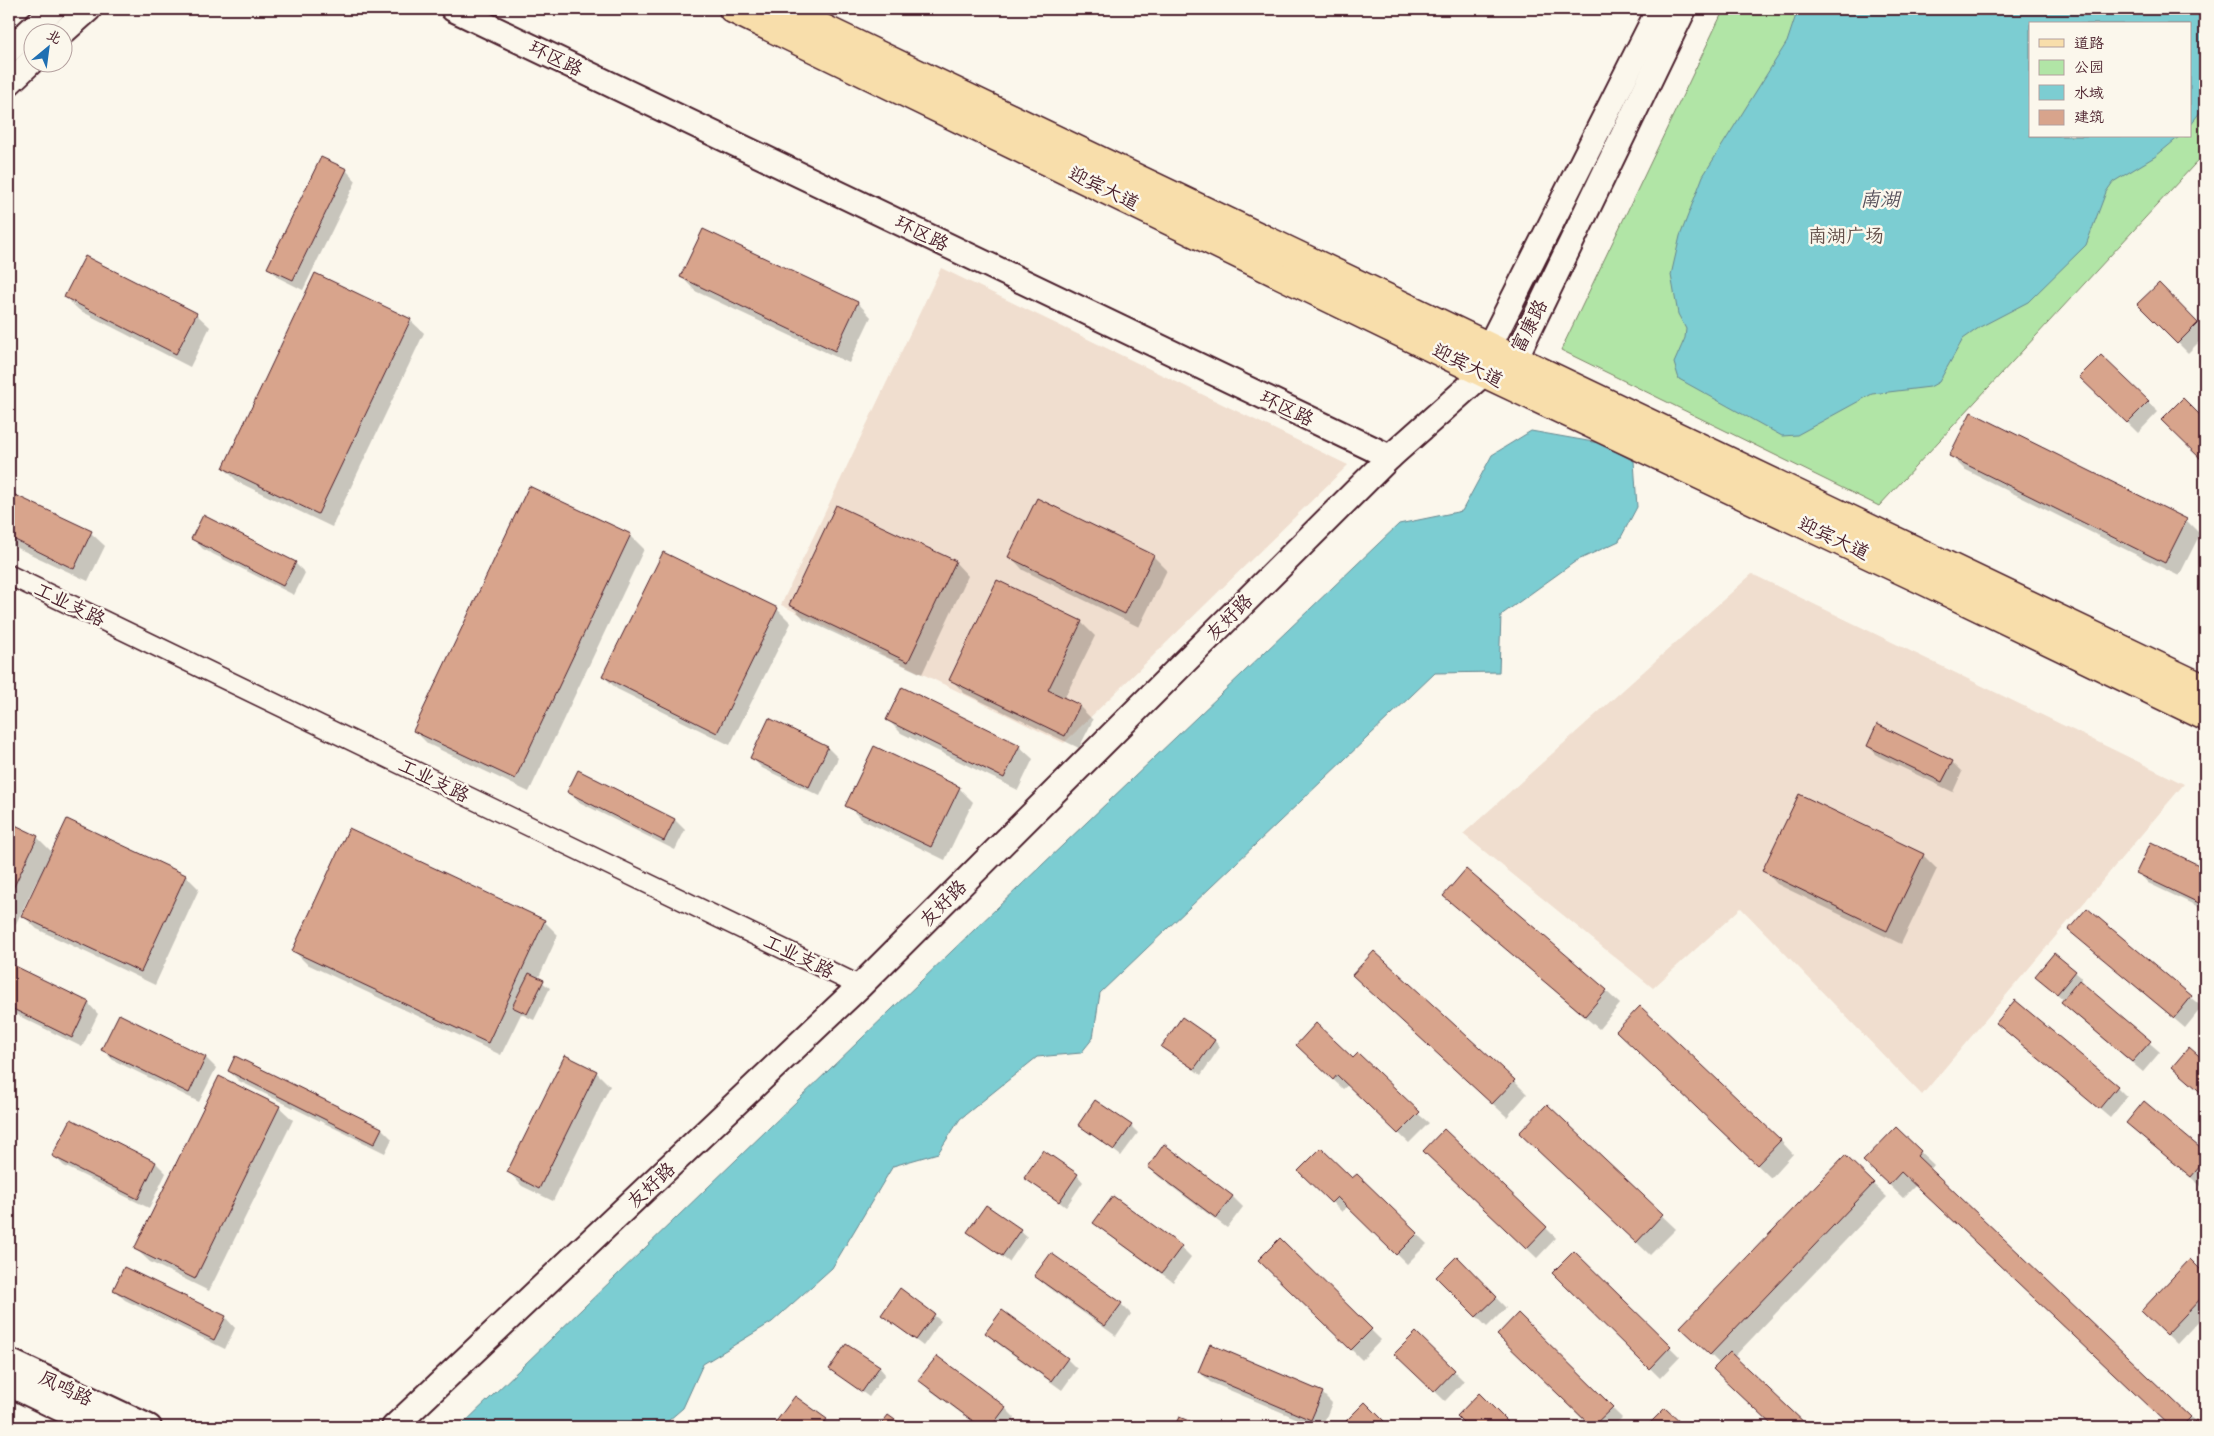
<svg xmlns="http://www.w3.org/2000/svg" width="2214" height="1436" viewBox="0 0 2214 1436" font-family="Sriracha,'LXGW WenKai TC',sans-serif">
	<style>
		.built { fill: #f0decf }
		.green { fill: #b1e5a6; stroke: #7e8268; fill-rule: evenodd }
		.water { fill: #7ccdd2; stroke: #68878f }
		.shadow { fill: #0003 }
		.building { fill: #d8a48c; stroke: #4a1f2b }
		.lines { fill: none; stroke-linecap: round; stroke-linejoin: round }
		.minor-casing { stroke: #4a1f2b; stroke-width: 22 }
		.tertiary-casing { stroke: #4a1f2b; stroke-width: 28 }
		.primary-casing { stroke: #4a1f2b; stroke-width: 31 }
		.minor { stroke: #fbf7ec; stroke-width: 19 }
		.tertiary { stroke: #fbf7ec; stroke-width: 24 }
		.primary { stroke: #f8deab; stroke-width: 28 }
		.labels { text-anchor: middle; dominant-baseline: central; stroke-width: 5; stroke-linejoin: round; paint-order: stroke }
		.street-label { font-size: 19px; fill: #4a1f2b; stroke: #fbf7ec }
		.park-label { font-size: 19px; fill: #64504a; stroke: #fbf7ec }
		.water-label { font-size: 20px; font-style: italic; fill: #59535d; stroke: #fbf7ec }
	</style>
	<rect width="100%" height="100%" fill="#fbf7ec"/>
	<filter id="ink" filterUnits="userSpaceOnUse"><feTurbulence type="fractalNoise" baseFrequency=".02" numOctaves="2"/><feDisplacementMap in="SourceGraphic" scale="10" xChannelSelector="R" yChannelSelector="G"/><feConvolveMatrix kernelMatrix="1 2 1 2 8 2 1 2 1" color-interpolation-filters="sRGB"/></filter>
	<g filter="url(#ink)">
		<g class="built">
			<polygon points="941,268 1348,465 1064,743 781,605"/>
			<polygon points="1752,574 2184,784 1922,1095 1741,908 1653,988 1463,834"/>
		</g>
		<path class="green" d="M 1724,9 L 2205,9 L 2205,153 L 1879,506 L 1561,350 ZM 2030,24 L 2190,24 L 2190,136 L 2030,136 Z"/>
		<g class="water">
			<polygon points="1798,9 2205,9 2205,106 2190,125 2190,24 2030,24 2030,136 2180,136 2156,156 2113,182 2106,192 2086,245 2028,302 1980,327 1963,339 1939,382 1930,387 1872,394 1797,435 1782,436 1679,379 1674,363 1685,338 1686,329 1678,314 1671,275 1680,236 1703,176 1787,42"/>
			<polygon points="1531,431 1599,443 1634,461 1637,507 1619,541 1576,561 1501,615 1499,672 1435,673 1100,993 1093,1038 1081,1053 1037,1057 960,1119 938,1153 893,1166 832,1268 772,1322 703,1364 683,1408 661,1427 460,1427 952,951 1399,524 1462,511 1492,455"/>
		</g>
		<g class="shadow">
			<polygon points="346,170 356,181 303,290 279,278 269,268"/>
			<polygon points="704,230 858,303 871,317 849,363 695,291 682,277"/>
			<polygon points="2159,284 2205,331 2205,336 2188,353 2139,304"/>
			<polygon points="65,297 196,314 210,327 190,367 79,310"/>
			<polygon points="410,320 424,333 332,527 238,482 224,468"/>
			<polygon points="2101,357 2158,412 2138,433 2081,377"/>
			<polygon points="1951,456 2186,520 2200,534 2179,576 1964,469"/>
			<polygon points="530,487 630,535 644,549 529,792 428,744 415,731"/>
			<polygon points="9,493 91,533 105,546 88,581 9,544"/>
			<polygon points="193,539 295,563 305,573 294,595 203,549"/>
			<polygon points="1010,556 1153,556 1167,570 1139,627 1023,570"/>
			<polygon points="955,562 968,576 922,674 804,619 791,605"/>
			<polygon points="777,609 791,623 730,745 617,689 603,676"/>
			<polygon points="1081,622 1095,636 1064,699 1079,706 1093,720 1079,748 964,693 951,679"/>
			<polygon points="887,719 1019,746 1033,759 1018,790 901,733"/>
			<polygon points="770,720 828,748 838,758 820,796 762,768 752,758"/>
			<polygon points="1868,746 1952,762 1962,772 1953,792 1878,756"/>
			<polygon points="578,772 675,820 685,830 675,850 579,802 568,792"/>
			<polygon points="959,788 973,802 945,860 861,819 847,805"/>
			<polygon points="67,820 186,876 199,889 155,985 37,929 23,916 39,881 37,880 9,938 9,823 37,837 52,852"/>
			<polygon points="350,830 544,921 558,935 538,979 550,988 534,1020 521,1014 501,1055 307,964 293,950"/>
			<polygon points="2152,843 2205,869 2205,910 2148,883 2138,872"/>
			<polygon points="1923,855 1937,869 1901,944 1777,884 1764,870"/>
			<polygon points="1445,896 1606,991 1620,1004 1599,1029"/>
			<polygon points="2087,910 2202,1007 2185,1028 2070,930"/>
			<polygon points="9,964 88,1003 98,1014 82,1047 9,1011"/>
			<polygon points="2075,972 2082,978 2079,982 2160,1052 2143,1072 2072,1012 2062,1002 2064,1000 2043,982"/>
			<polygon points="1367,988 1514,1081 1527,1094 1507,1117"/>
			<polygon points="120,1016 206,1058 216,1068 199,1102 113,1060 103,1050"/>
			<polygon points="1998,1023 2117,1087 2127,1097 2110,1118"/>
			<polygon points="1214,1040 1220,1047 1201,1075 1163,1046"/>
			<polygon points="1631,1045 1780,1140 1793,1154 1771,1178"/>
			<polygon points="1307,1055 1353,1060 1429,1123 1409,1143 1348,1085 1343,1089"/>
			<polygon points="236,1057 382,1129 392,1139 385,1153 239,1081 229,1071"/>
			<polygon points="566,1057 596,1072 610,1086 553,1201 522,1186 509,1172"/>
			<polygon points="2144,1103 2205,1153 2205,1182 2202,1187 2127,1123"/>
			<polygon points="1547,1106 1676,1229 1650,1255 1535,1146"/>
			<polygon points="279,1107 293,1120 209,1291 150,1262 136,1249"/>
			<polygon points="71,1121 156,1163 166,1173 149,1208 64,1166 54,1156"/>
			<polygon points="1080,1124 1131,1126 1138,1133 1121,1156"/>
			<polygon points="1896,1129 1934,1165 1930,1170 2201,1427 2171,1427 1916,1185 1903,1198 1879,1175"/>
			<polygon points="1165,1146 1233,1197 1243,1207 1227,1228 1159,1177 1149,1167"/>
			<polygon points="1435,1161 1546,1228 1556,1238 1537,1258"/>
			<polygon points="1300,1171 1352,1180 1357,1175 1427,1244 1407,1264 1348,1206 1342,1212"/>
			<polygon points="1077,1175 1083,1182 1066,1207 1026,1178"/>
			<polygon points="1873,1184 1887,1197 1734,1357 1807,1427 1775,1427 1729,1383 1720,1364 1696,1341"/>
			<polygon points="1095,1222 1181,1247 1191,1257 1173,1282 1105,1232"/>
			<polygon points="1020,1230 1027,1236 1009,1262 969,1232"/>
			<polygon points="1280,1240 1381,1340 1362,1360 1260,1260"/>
			<polygon points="1574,1253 1680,1357 1660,1378 1553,1273"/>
			<polygon points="1457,1258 1506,1308 1487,1327 1438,1277"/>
			<polygon points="2190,1261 2205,1276 2205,1314 2177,1344 2153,1321"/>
			<polygon points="1036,1276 1121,1304 1131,1314 1116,1336 1046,1286"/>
			<polygon points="114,1290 225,1317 235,1328 225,1349 125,1300"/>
			<polygon points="901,1290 941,1321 923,1346 882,1315"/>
			<polygon points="1518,1315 1622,1418 1612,1427 1591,1427 1498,1335"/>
			<polygon points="987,1333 1067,1359 1077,1369 1062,1390 997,1343"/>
			<polygon points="1416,1334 1464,1381 1445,1401 1396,1354"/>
			<polygon points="879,1367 885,1374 869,1397 831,1369"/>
			<polygon points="1200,1372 1322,1393 1332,1403 1322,1427 1317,1427 1210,1382"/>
			<polygon points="920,1380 1005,1408 1015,1418 1009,1427 980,1427 930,1390"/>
			<polygon points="2205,1410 2205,1417 2202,1414"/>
			<polygon points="826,1420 832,1427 781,1427 777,1423"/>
		</g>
		<g class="building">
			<polygon points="321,157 347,169 293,280 267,268"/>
			<polygon points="703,229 858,302 835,351 680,277"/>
			<polygon points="85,256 197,313 176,354 64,297"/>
			<polygon points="315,273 411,319 318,514 223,468"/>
			<polygon points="2159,283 2198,323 2177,344 2137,304"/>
			<polygon points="2101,355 2149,401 2127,423 2079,377"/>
			<polygon points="2183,398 2205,420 2205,463 2161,420"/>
			<polygon points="1971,412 2187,519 2165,563 1949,456"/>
			<polygon points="529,486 631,534 515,779 413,731"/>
			<polygon points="9,492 92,531 74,569 9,537"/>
			<polygon points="1037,498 1154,555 1125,614 1008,557"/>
			<polygon points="836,505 956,561 908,662 789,605"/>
			<polygon points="203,515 296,562 283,586 191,539"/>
			<polygon points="663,552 778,608 717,733 602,676"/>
			<polygon points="997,580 1082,621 1048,690 1080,705 1065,736 949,680"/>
			<polygon points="902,687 1020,745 1004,778 886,720"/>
			<polygon points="769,718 828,747 809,787 750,758"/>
			<polygon points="1877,724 1953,761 1942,782 1867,746"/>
			<polygon points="874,746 960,787 931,847 845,806"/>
			<polygon points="578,770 675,819 664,841 567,792"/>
			<polygon points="1799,794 1924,854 1887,931 1762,871"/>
			<polygon points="67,819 186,875 141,972 21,916"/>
			<polygon points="9,822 38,836 9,897"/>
			<polygon points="349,828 545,920 488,1043 292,951"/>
			<polygon points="2151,842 2205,868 2205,906 2136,873"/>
			<polygon points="1466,869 1607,990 1585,1016 1443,896"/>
			<polygon points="2087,908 2192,996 2174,1018 2068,930"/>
			<polygon points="1374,951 1515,1080 1492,1104 1352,975"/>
			<polygon points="2054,953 2076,971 2057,994 2035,976"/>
			<polygon points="9,963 89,1002 72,1038 9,1007"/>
			<polygon points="529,973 544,980 527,1014 512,1007"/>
			<polygon points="2079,980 2151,1041 2132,1062 2061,1002"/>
			<polygon points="2015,1000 2118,1086 2099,1109 1996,1023"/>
			<polygon points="1640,1006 1781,1140 1757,1165 1616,1031"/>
			<polygon points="119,1014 206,1057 189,1093 101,1050"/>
			<polygon points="1182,1017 1215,1040 1194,1069 1161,1047"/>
			<polygon points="1316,1023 1353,1058 1358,1053 1420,1112 1398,1134 1337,1075 1333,1080 1296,1045"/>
			<polygon points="2189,1047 2205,1061 2205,1096 2172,1067"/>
			<polygon points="565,1055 597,1071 539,1189 507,1172"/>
			<polygon points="235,1056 382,1128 374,1144 228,1071"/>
			<polygon points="219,1076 280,1106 195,1279 134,1249"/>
			<polygon points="1095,1100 1132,1125 1114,1150 1078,1125"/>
			<polygon points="2144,1101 2205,1152 2205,1160 2191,1177 2126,1123"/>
			<polygon points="1547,1104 1663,1214 1636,1243 1519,1133"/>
			<polygon points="71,1119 156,1162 138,1199 52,1156"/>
			<polygon points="1896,1127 1921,1151 1917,1156 2191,1417 2181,1427 2170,1427 1901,1172 1889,1185 1863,1161"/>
			<polygon points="1444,1129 1547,1227 1526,1249 1423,1151"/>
			<polygon points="1164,1144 1233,1196 1216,1218 1148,1167"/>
			<polygon points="1321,1148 1352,1178 1357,1174 1418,1233 1396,1255 1337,1197 1331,1203 1298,1171"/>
			<polygon points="1043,1150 1078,1174 1059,1202 1024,1178"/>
			<polygon points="1845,1155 1874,1183 1710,1355 1680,1327"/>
			<polygon points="1113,1196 1182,1246 1162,1273 1093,1223"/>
			<polygon points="986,1205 1021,1229 1002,1256 967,1232"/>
			<polygon points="1280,1238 1372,1329 1351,1350 1258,1260"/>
			<polygon points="1574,1251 1671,1346 1649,1369 1552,1273"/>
			<polygon points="1051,1253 1122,1303 1105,1326 1034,1276"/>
			<polygon points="1457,1256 1497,1297 1476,1317 1436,1277"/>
			<polygon points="2190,1259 2205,1274 2205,1294 2166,1335 2141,1311"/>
			<polygon points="124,1267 226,1316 214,1340 113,1290"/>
			<polygon points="900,1288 935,1314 916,1340 881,1315"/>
			<polygon points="1002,1310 1068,1358 1051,1381 985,1333"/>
			<polygon points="1518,1313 1613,1407 1592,1427 1497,1335"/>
			<polygon points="1416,1332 1455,1370 1434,1392 1394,1354"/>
			<polygon points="846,1344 880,1366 862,1392 829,1369"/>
			<polygon points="1210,1344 1323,1392 1311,1420 1198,1372"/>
			<polygon points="1730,1352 1809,1427 1774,1427 1713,1369"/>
			<polygon points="937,1356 1006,1407 991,1427 981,1427 918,1380"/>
			<polygon points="1479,1393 1513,1427 1468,1427 1457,1416"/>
			<polygon points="795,1396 827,1419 821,1427 781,1427 775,1423"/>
			<polygon points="1365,1402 1390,1427 1348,1427 1344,1423"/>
			<polygon points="1665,1408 1685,1427 1646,1427"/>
			<polygon points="888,1415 905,1427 879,1427"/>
			<polygon points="1179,1417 1204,1427 1174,1427"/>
			<polygon points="2196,1420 2203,1427 2189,1427"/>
		</g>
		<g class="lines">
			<defs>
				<polyline id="minor" points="9,575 860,986"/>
				<g id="tertiary">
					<polyline points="453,9 1390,457"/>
					<polyline points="62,33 89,9"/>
					<polyline points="9,50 53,9"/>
					<polyline points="9,83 32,61"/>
					<polyline points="1486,364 1489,347 1659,9"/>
					<polyline points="9,1361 149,1427"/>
					<polyline points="9,1384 98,1427"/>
					<polyline points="394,1427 860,986 1390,457 1484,373 1515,359 1684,9"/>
				</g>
				<g id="primary">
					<polyline points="733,9 1484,373 1929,583 2205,716"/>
					<polyline points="782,9 2205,689"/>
				</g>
			</defs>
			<use href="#minor" class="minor-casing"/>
			<use href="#tertiary" class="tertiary-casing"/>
			<use href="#primary" class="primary-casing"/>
			<use href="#minor" class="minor"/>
			<use href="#tertiary" class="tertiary"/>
			<use href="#primary" class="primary"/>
		</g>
	</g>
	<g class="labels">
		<g class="street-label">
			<text transform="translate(556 58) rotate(26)">环区路</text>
			<text transform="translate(1104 188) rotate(26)">迎宾大道</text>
			<text transform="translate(922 233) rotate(26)">环区路</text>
			<text transform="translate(1529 326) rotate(-63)">富康路</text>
			<text transform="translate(1468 365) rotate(26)">迎宾大道</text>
			<text transform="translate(1287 408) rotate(26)">环区路</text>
			<text transform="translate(1834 538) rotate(25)">迎宾大道</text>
			<text transform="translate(70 604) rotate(26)">工业支路</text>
			<text transform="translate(1229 617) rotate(-45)">友好路</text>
			<text transform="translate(434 780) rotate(26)">工业支路</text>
			<text transform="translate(943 903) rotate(-45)">友好路</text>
			<text transform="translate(799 956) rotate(26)">工业支路</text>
			<text transform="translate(651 1185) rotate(-43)">友好路</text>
			<text transform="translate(66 1388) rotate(25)">凤鸣路</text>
		</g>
		<g class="park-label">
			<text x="1846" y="235">南湖广场</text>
		</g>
		<g class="water-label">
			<text x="1880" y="199">南湖</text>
		</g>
	</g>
	<rect width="2214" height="1436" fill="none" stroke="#fbf7ec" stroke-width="30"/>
	<rect x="15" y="15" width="2184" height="1406" fill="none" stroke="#4a1f2b" stroke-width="2" filter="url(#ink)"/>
	<rect x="2029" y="22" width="162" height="115" fill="#fbf7ec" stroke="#b4a19f"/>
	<rect x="2039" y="39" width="25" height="8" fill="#f8deab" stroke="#b4a19f"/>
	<text x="2074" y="48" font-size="15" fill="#4a1f2b">道路</text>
	<rect x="2039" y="60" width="25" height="15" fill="#b1e5a6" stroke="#b4a19f"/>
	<text x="2074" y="72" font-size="15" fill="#4a1f2b">公园</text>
	<rect x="2039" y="85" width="25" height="15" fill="#7ccdd2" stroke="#b4a19f"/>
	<text x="2074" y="98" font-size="15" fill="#4a1f2b">水域</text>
	<rect x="2039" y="110" width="25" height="15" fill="#d8a48c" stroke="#b4a19f"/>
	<text x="2074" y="122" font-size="15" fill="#4a1f2b">建筑</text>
	<g transform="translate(48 48) rotate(29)"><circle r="24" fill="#fbf7ec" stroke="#b4a19f"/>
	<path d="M0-4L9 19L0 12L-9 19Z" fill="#1f6fb2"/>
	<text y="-8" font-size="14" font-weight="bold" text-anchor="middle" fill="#4a1f2b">北</text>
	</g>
</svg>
